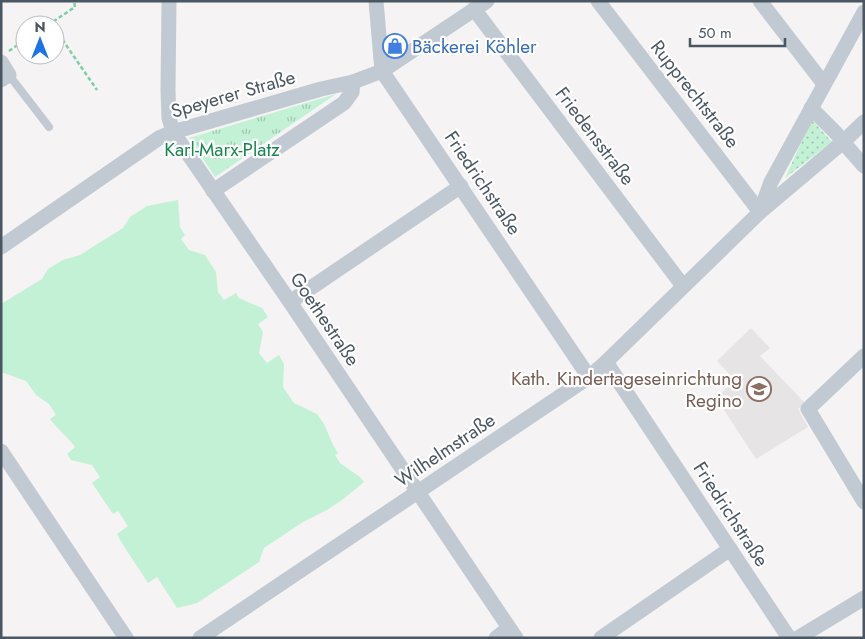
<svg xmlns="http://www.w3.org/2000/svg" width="865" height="639" viewBox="0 0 865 639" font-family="Jost,sans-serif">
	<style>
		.education { fill: #e6e4e5 }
		.grass { fill: url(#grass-dots) }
		.park { fill: url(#park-tufts) }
		.garden { fill: #c3f1d5 }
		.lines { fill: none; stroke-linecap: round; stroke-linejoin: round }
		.path { stroke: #7ad0a6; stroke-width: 2.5; stroke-dasharray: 4 2.5; stroke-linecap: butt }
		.service { stroke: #c1cad2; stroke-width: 8 }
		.minor { stroke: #c1cad2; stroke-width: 15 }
		.labels { text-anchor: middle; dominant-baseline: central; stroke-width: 4.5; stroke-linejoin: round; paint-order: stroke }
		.shop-label { font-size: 19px; fill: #366cbe; stroke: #fff; text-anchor: start }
		.street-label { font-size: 19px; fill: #4a5661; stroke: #fff }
		.park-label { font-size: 19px; fill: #17864f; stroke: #fff }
		.education-label { font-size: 19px; fill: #785e54; stroke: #fff; text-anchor: end }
	</style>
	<defs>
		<pattern id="grass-dots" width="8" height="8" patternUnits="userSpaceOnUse" patternTransform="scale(1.25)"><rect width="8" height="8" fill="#c3f1d5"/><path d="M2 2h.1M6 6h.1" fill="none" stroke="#a0c6b0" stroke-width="1.8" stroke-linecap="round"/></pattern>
		<pattern id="park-tufts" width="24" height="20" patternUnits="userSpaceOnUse" patternTransform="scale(1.25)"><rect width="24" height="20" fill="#c3f1d5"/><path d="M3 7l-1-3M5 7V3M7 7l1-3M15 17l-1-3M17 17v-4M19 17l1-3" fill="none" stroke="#a0c6b0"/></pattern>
	</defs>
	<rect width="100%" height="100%" fill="#f5f3f3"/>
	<polygon class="education" points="751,328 770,348 760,356 805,403 798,409 808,427 756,459 716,398 735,380 717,361"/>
	<polygon class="grass" points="812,120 832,142 785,178"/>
	<polygon class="park" points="336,94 215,177 189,138"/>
	<path class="garden" d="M 178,200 L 180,227 L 185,235 L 181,239 L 189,250 L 205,255 L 216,272 L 218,292 L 224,300 L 236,293 L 239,298 L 262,308 L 268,317 L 258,324 L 263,332 L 259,353 L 267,363 L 279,355 L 284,364 L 283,387 L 294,403 L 317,414 L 324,424 L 333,445 L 338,453 L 335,455 L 340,463 L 360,477 L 364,482 L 342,500 L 327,510 L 303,522 L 264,548 L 259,562 L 197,603 L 177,608 L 157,577 L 148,583 L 120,540 L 117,534 L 128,526 L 118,511 L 113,514 L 92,483 L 100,477 L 92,465 L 71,460 L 67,454 L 75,447 C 68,437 58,430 50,419 L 56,415 L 49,404 L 36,395 L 26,381 L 1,372 L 1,304 L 42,279 L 48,269 L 63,260 L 80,255 L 123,228 L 130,217 L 147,206 Z"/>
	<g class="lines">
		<g class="path">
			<polyline points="48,25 75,7 74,1"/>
			<polyline points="55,29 97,90"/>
			<polyline points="9,51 25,40"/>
		</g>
		<polyline class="service" points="9,75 49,127"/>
		<g class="minor">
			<polyline points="169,1 168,90 169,118 173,132 290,302 516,638"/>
			<polyline points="376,1 382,71 589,377"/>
			<polyline points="598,1 760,212 843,142 836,133 811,108"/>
			<polyline points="760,1 824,84"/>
			<polyline points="474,9 683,286"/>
			<polyline points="1,62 9,75 1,80"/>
			<polyline points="864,122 843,142 864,166"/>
			<polyline points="213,191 344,103 352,92 353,82"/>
			<polyline points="1,247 159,138 173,132 321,89 353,82 382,71 487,1"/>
			<polyline points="290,302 461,186"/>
			<polyline points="864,356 808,409 864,502"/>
			<polyline points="606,362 789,638"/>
			<polyline points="1,451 126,638"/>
			<polyline points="200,638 589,377 606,362 760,212 771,182 864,12"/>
			<polyline points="496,638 509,628"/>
			<polyline points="601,638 730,549"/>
			<polyline points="798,638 864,598"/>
		</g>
	</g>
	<defs>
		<symbol id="shop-ring" viewBox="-11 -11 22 22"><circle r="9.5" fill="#fff" stroke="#3f7fe0" stroke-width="1.5"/><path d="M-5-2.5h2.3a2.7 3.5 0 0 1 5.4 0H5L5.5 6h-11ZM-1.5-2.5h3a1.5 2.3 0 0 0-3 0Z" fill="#3f7fe0"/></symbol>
		<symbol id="school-ring" viewBox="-11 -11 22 22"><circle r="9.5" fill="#fff" stroke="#8d6e63" stroke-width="1.5"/><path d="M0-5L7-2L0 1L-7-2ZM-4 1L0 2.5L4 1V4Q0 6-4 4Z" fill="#8d6e63"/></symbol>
	</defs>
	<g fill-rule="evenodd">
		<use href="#shop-ring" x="381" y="32" width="28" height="28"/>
		<use href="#school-ring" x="745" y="375" width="28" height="28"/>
	</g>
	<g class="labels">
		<g class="shop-label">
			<text x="412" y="46">Bäckerei Köhler</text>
		</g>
		<g class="street-label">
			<text transform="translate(233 94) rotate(-16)">Speyerer Straße</text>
			<text transform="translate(695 94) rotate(52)">Rupprechtstraße</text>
			<text transform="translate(595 136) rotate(53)">Friedensstraße</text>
			<text transform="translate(483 183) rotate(56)">Friedrichstraße</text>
			<text transform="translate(325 319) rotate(56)">Goethestraße</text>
			<text transform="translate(445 450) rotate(-34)">Wilhelmstraße</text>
			<text transform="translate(731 514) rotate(57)">Friedrichstraße</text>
		</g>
		<g class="park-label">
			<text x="222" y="149">Karl-Marx-Platz</text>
		</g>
		<g class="education-label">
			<text x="742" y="378">Kath. Kindertageseinrichtung<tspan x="742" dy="22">Regino</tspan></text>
		</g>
	</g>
	<rect width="865" height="639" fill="none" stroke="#4a5661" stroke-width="5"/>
	<g transform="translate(40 40)"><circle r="24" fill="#ffffff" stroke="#b7bbc0"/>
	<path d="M0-4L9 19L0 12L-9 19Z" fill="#1a73e8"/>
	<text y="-8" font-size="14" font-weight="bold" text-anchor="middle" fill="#4a5661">N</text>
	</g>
	<path d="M690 38v8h95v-8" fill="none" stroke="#4a5661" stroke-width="2.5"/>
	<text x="698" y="38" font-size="15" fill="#4a5661" stroke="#ffffff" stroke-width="4" paint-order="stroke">50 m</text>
</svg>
